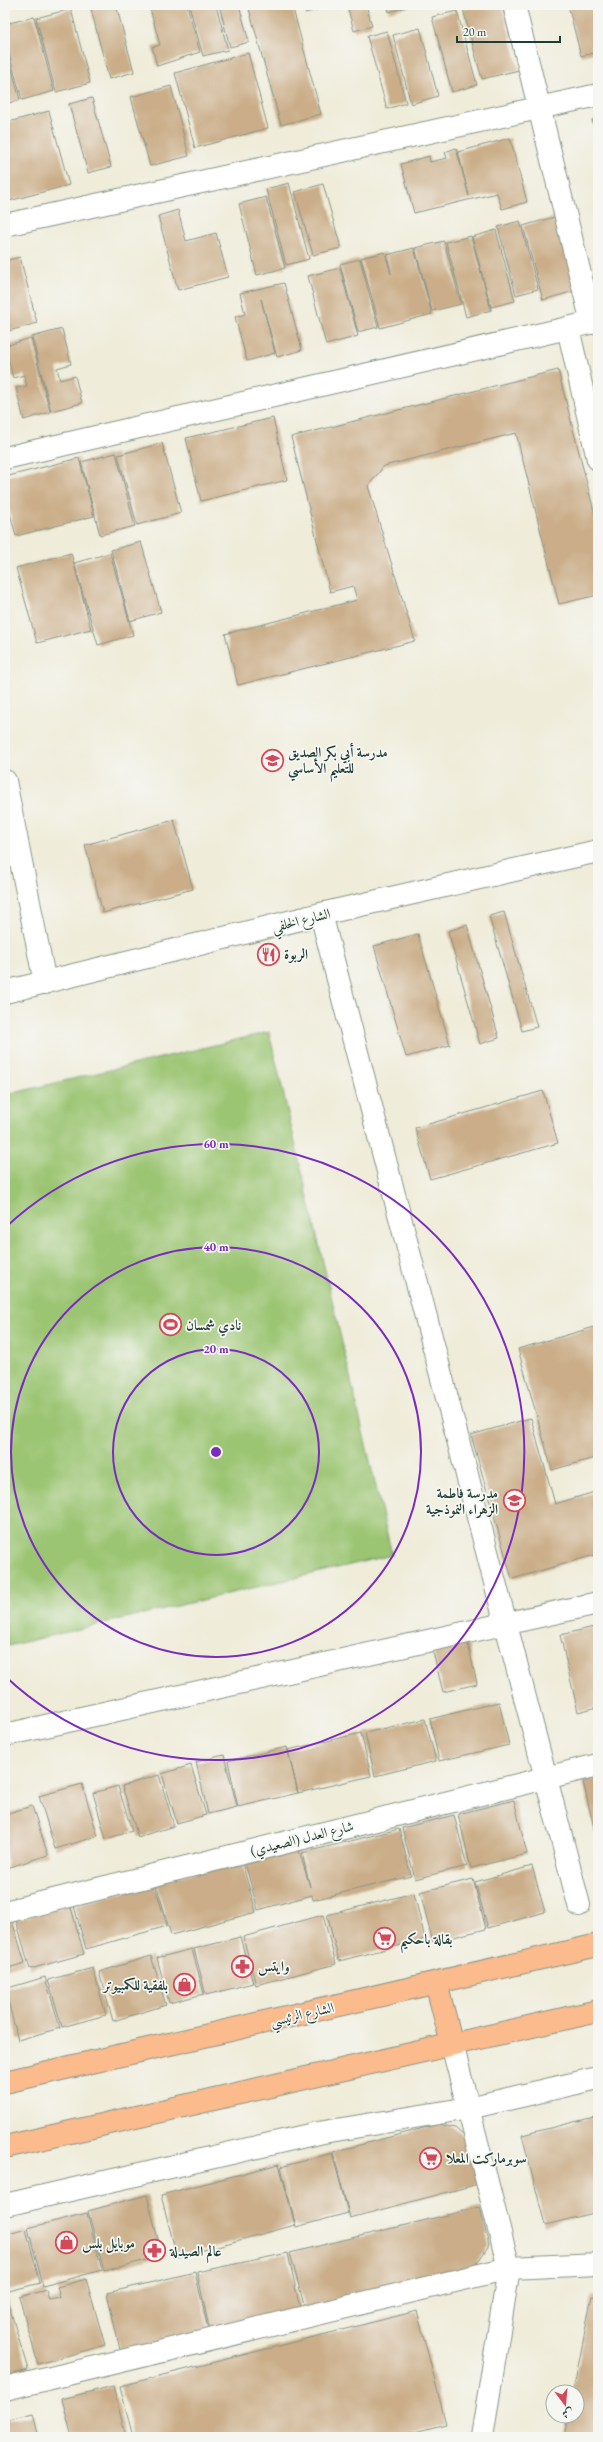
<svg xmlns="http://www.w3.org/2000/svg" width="603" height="2442" viewBox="0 0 603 2442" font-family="'EB Garamond',Amiri,serif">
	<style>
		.green { fill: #9bc572; stroke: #5d8153 }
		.building { fill: #cbae89 }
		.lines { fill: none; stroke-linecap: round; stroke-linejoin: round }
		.minor-casing { stroke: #879486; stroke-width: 24 }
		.tertiary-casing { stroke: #879486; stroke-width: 24 }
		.primary-casing { stroke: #879486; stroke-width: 24 }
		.minor { stroke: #fff; stroke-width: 22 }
		.tertiary { stroke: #fff; stroke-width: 22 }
		.primary { stroke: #fbbb8d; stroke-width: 22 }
		.ring { fill: none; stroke: #7b2cbf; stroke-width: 2 }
		.labels { text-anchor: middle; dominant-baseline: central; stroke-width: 3.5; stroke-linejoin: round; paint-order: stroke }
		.poi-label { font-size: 14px; font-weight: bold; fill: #1f3d34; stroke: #f6f6f2; text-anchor: start }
		.street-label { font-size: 14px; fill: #1f3d34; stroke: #f6f6f2 }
		.centre { fill: #7b2cbf; stroke: #f6f6f2; stroke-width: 2 }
		.ring-label { font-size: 12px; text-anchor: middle; font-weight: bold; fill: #7b2cbf; stroke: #f6f6f2; stroke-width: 3.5; stroke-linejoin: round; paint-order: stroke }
	</style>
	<rect width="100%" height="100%" fill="#f6f6f2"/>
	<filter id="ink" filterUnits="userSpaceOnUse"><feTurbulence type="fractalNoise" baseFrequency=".025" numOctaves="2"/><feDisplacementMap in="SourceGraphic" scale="8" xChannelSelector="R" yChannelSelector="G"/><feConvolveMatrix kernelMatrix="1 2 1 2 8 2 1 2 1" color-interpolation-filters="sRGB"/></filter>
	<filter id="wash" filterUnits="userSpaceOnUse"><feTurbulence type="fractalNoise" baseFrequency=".012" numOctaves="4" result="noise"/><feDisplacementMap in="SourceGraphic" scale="16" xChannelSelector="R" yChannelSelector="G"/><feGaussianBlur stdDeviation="0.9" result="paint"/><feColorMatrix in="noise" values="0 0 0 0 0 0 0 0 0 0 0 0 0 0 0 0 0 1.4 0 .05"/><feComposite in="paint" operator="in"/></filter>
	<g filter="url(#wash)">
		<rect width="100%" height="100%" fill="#efecd9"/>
		<polygon class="green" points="269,1032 392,1555 8,1646 5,1631 5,1095"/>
		<g id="blocks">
			<g class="building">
				<polygon points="105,5 116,5 134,72 109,79 91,9"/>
				<polygon points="149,5 187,5 200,52 157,66 152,47 160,45"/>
				<polygon points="189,5 216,5 228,50 203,56"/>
				<polygon points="219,5 239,5 249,42 230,47"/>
				<polygon points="248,5 292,5 321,114 281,125"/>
				<polygon points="303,5 333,5 333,6 305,13"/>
				<polygon points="347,5 366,5 372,26 354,31"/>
				<polygon points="387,5 410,5 410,6 389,12"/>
				<polygon points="477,5 502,5 519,70 482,79 463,9"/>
				<polygon points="568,5 596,5 598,52 581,56"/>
				<polygon points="71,9 90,83 56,92 36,18"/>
				<polygon points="457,11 477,85 452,92 432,17"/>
				<polygon points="34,17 54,91 22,100 5,39 5,24"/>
				<polygon points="420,28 438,96 411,104 393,35"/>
				<polygon points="387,31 406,103 387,109 367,36"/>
				<polygon points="5,43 20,100 5,104"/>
				<polygon points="248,53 268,128 195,148 175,73"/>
				<polygon points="171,86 189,156 150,166 131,97"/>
				<polygon points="92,98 111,167 88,173 69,104"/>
				<polygon points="49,111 69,185 5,202 5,123"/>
				<polygon points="598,118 598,140 592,120"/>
				<polygon points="510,138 527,202 502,209 497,193 414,213 401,164 429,156 430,162 447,158 445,152 456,148 469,196 458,152"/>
				<polygon points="289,183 309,259 286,265 266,189"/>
				<polygon points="323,184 341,248 313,255 295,192"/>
				<polygon points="266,197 285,268 257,275 239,204"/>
				<polygon points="178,210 186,241 216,233 228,277 178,290 158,216"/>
				<polygon points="558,216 578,290 543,300 523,226"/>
				<polygon points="520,221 538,289 516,295 498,227"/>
				<polygon points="496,230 515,301 491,307 472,237"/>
				<polygon points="471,236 491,310 466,317 446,242"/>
				<polygon points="444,241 461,304 432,311 415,248"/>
				<polygon points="414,248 432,314 380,328 361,258 385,252 391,274 387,255"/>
				<polygon points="20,257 37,323 9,331 5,316 5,261"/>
				<polygon points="360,259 378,327 358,332 340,264"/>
				<polygon points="340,268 358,336 326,345 308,276"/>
				<polygon points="284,283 302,350 277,357 261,299 275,353 247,361 235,317 245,314 240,293"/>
				<polygon points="62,329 71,364 57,368 60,380 75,376 82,403 51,411 32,337"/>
				<polygon points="31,338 50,412 24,420 16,388 27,386 24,375 13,378 5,346"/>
				<polygon points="558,370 598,527 598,595 559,604 516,433 384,466 368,486 415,641 238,685 225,634 357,600 353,586 330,592 291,437"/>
				<polygon points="273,418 287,480 201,501 186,438"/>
				<polygon points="162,443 181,513 137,525 118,455"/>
				<polygon points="116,453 135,526 100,535 81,462"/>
				<polygon points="79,458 94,516 16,536 5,494 5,477"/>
				<polygon points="141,542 161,612 130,621 111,550"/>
				<polygon points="71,553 91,629 37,643 16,568"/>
				<polygon points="110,553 133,635 98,645 74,563"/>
				<polygon points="174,820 193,889 103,913 85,845"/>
				<polygon points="504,912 537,1027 522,1031 489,916"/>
				<polygon points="467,925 499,1038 480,1044 448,931"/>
				<polygon points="418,934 450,1045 406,1057 374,946"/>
				<polygon points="543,1091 558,1143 430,1179 415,1128"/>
				<polygon points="598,1326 598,1457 552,1470 518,1349"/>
				<polygon points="531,1418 555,1504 598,1491 598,1554 512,1579 471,1435"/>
				<polygon points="598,1626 598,1707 578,1712 560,1635"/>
				<polygon points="467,1639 477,1684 443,1692 432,1648"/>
				<polygon points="499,1702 509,1745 439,1761 430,1719"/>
				<polygon points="425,1719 436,1761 375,1776 365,1733"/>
				<polygon points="361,1733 371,1776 298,1793 288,1750"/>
				<polygon points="287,1747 298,1793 238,1807 228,1761"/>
				<polygon points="224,1755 237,1807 208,1814 196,1762"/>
				<polygon points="191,1765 206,1815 177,1823 162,1774"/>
				<polygon points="159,1775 174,1826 138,1837 122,1786"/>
				<polygon points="598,1778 598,1839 597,1840 583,1782"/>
				<polygon points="82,1784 98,1836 55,1849 39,1796"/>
				<polygon points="118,1786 132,1831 106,1839 93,1793"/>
				<polygon points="514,1800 527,1854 471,1868 458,1814"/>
				<polygon points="32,1806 48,1855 7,1868 5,1814"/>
				<polygon points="454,1815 467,1866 415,1879 402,1828"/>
				<polygon points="399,1829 411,1876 313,1900 312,1895 258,1910 245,1863 298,1847 310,1887 302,1853"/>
				<polygon points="241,1859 256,1912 171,1935 156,1883"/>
				<polygon points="532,1866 545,1912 488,1928 475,1882"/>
				<polygon points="473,1879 486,1929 433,1942 420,1892"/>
				<polygon points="154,1883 167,1926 86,1949 74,1906"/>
				<polygon points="414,1893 425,1939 339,1961 327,1915"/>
				<polygon points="70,1904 84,1954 30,1969 16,1920"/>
				<polygon points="323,1915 336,1964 256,1985 243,1937"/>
				<polygon points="11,1917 25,1963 5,1969 5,1918"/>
				<polygon points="240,1937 253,1983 206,1995 194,1949"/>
				<polygon points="192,1949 204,1994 169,2003 157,1958"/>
				<polygon points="151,1956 166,2005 113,2021 99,1972"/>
				<polygon points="93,1968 106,2015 62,2027 48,1980"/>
				<polygon points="45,1977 60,2028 18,2040 5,1989"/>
				<polygon points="598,2116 598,2212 545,2225 522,2135"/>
				<polygon points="439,2124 455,2128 471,2142 482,2183 350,2218 333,2152"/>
				<polygon points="332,2153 348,2213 296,2227 281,2167"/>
				<polygon points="279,2164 295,2225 177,2257 161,2195"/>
				<polygon points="147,2195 162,2256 104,2271 88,2211"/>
				<polygon points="480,2207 489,2245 468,2277 307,2316 290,2253"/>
				<polygon points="87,2213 102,2270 43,2286 28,2228"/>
				<polygon points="26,2229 40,2283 5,2292 5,2235"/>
				<polygon points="288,2253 301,2313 210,2332 197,2272"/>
				<polygon points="195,2272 209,2333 121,2354 107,2293"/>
				<polygon points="86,2279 105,2345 38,2364 19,2297 46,2290 49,2300 60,2298 57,2287"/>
				<polygon points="592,2296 598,2297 598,2437 564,2437 568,2416 577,2416 577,2392 573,2392"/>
				<polygon points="7,2299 28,2370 5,2376 5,2300"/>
				<polygon points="417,2311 446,2424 395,2437 133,2437 120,2386"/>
				<polygon points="113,2386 126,2437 72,2437 62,2399"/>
				<polygon points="33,2414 39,2437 5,2437 5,2421"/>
			</g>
		</g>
	</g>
	<g filter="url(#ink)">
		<use href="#blocks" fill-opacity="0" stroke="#879486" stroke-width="1"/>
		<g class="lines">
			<defs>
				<g id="minor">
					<polyline points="514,5 592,323"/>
					<polyline points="5,225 598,95"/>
					<polyline points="568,328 598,459"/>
					<polyline points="5,458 598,321"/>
					<polyline points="5,781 45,983"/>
					<polyline points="321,914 579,1905"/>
					<polyline points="5,1735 598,1603"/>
					<polyline points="452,2044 509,2268 482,2437"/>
					<polyline points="5,2389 509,2268 598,2264"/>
				</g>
				<g id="tertiary">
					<polyline points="5,992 321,914 598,851"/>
					<polyline points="5,1912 598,1765"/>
					<polyline points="5,2205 318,2133 469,2108 598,2078"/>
				</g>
				<g id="primary">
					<polyline points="436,1983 452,2044"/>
					<polyline points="5,2082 598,1945"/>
					<polyline points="5,2147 598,2011"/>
				</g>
			</defs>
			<use href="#minor" class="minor-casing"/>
			<use href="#tertiary" class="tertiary-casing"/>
			<use href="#primary" class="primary-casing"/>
			<use href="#minor" class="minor"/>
			<use href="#tertiary" class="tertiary"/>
			<use href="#primary" class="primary"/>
		</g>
	</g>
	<g class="ring">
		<circle cx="216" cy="1452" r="103"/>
		<circle cx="216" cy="1452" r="205"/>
		<path d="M6 1227A308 308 0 1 1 6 1677"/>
	</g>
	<defs>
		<symbol id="school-ring" viewBox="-11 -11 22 22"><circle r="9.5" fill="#f6f6f2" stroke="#d1495b" stroke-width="1.5"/><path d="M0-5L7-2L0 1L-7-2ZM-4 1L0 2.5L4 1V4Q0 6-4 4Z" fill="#d1495b"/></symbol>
		<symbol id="restaurant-ring" viewBox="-11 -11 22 22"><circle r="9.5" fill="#f6f6f2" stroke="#d1495b" stroke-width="1.5"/><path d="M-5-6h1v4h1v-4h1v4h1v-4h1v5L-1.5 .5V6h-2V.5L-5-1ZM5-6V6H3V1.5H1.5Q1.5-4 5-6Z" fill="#d1495b"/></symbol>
		<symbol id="stadium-ring" viewBox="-11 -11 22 22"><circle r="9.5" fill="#f6f6f2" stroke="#d1495b" stroke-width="1.5"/><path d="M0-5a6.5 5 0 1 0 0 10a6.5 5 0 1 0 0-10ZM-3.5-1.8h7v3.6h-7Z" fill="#d1495b"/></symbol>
		<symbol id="supermarket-ring" viewBox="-11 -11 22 22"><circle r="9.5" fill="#f6f6f2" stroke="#d1495b" stroke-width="1.5"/><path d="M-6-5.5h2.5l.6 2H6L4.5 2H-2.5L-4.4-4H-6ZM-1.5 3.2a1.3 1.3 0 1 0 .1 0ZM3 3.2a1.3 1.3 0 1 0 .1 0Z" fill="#d1495b"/></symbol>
		<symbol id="pharmacy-ring" viewBox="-11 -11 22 22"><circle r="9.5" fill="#f6f6f2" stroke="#d1495b" stroke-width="1.5"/><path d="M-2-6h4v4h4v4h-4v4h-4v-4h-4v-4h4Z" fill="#d1495b"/></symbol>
		<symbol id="shop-ring" viewBox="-11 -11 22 22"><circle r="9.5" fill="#f6f6f2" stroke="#d1495b" stroke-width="1.5"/><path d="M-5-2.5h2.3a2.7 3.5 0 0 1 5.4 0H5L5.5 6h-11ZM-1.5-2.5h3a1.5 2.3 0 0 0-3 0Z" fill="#d1495b"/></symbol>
	</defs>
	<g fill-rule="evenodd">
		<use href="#school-ring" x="260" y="748" width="25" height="25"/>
		<use href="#restaurant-ring" x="256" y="942" width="25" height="25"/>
		<use href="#stadium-ring" x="158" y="1312" width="25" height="25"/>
		<use href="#school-ring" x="502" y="1488" width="25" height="25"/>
		<use href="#supermarket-ring" x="372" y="1926" width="25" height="25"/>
		<use href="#pharmacy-ring" x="230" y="1954" width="25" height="25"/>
		<use href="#shop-ring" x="172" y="1972" width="25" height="25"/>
		<use href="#supermarket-ring" x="418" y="2146" width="25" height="25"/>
		<use href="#shop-ring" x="54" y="2230" width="25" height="25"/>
		<use href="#pharmacy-ring" x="142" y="2238" width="25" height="25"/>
	</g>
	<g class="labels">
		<g class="poi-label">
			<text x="288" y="752">مدرسة أبي بكر الصديق<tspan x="288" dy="16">للتعليم الأساسي</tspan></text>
			<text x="284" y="954">الربوة</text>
			<text x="186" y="1325">نادي شمسان</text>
			<text x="498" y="1493" text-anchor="end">مدرسة فاطمة<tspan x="498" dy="16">الزهراء النموذجية</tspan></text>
			<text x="400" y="1939">بقالة باحكيم</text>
			<text x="258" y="1966">وايتس</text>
			<text x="168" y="1985" text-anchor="end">بلفقية للكمبيوتر</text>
			<text x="446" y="2158">سوبرماركت المعلا</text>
			<text x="82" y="2243">موبايل بلس</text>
			<text x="170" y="2251">عالم الصيدلة</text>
		</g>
		<g class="street-label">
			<text transform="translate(301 920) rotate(-14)">الشارع الخلفي</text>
			<text transform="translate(302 1838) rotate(-14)">شارع العدل (الصعيدي)</text>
			<text transform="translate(302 2014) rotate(-13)">الشارع الرئيسي</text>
		</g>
	</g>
	<circle cx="216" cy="1452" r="6" class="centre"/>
	<g class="ring-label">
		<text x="216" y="1148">60 m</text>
		<text x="216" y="1251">40 m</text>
		<text x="216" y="1353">20 m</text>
	</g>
	<rect width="603" height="2442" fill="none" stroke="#f6f6f2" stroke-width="20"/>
	<g transform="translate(565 2404) rotate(164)"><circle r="19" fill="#f6f6f2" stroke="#a0aca6"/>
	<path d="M0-3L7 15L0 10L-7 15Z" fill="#d1495b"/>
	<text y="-6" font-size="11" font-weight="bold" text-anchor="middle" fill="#1f3d34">ش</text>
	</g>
	<path d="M457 36v6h103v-6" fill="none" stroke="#1f3d34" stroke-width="2"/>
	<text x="463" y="36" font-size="12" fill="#1f3d34" stroke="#f6f6f2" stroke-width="3" paint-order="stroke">20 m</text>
</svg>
